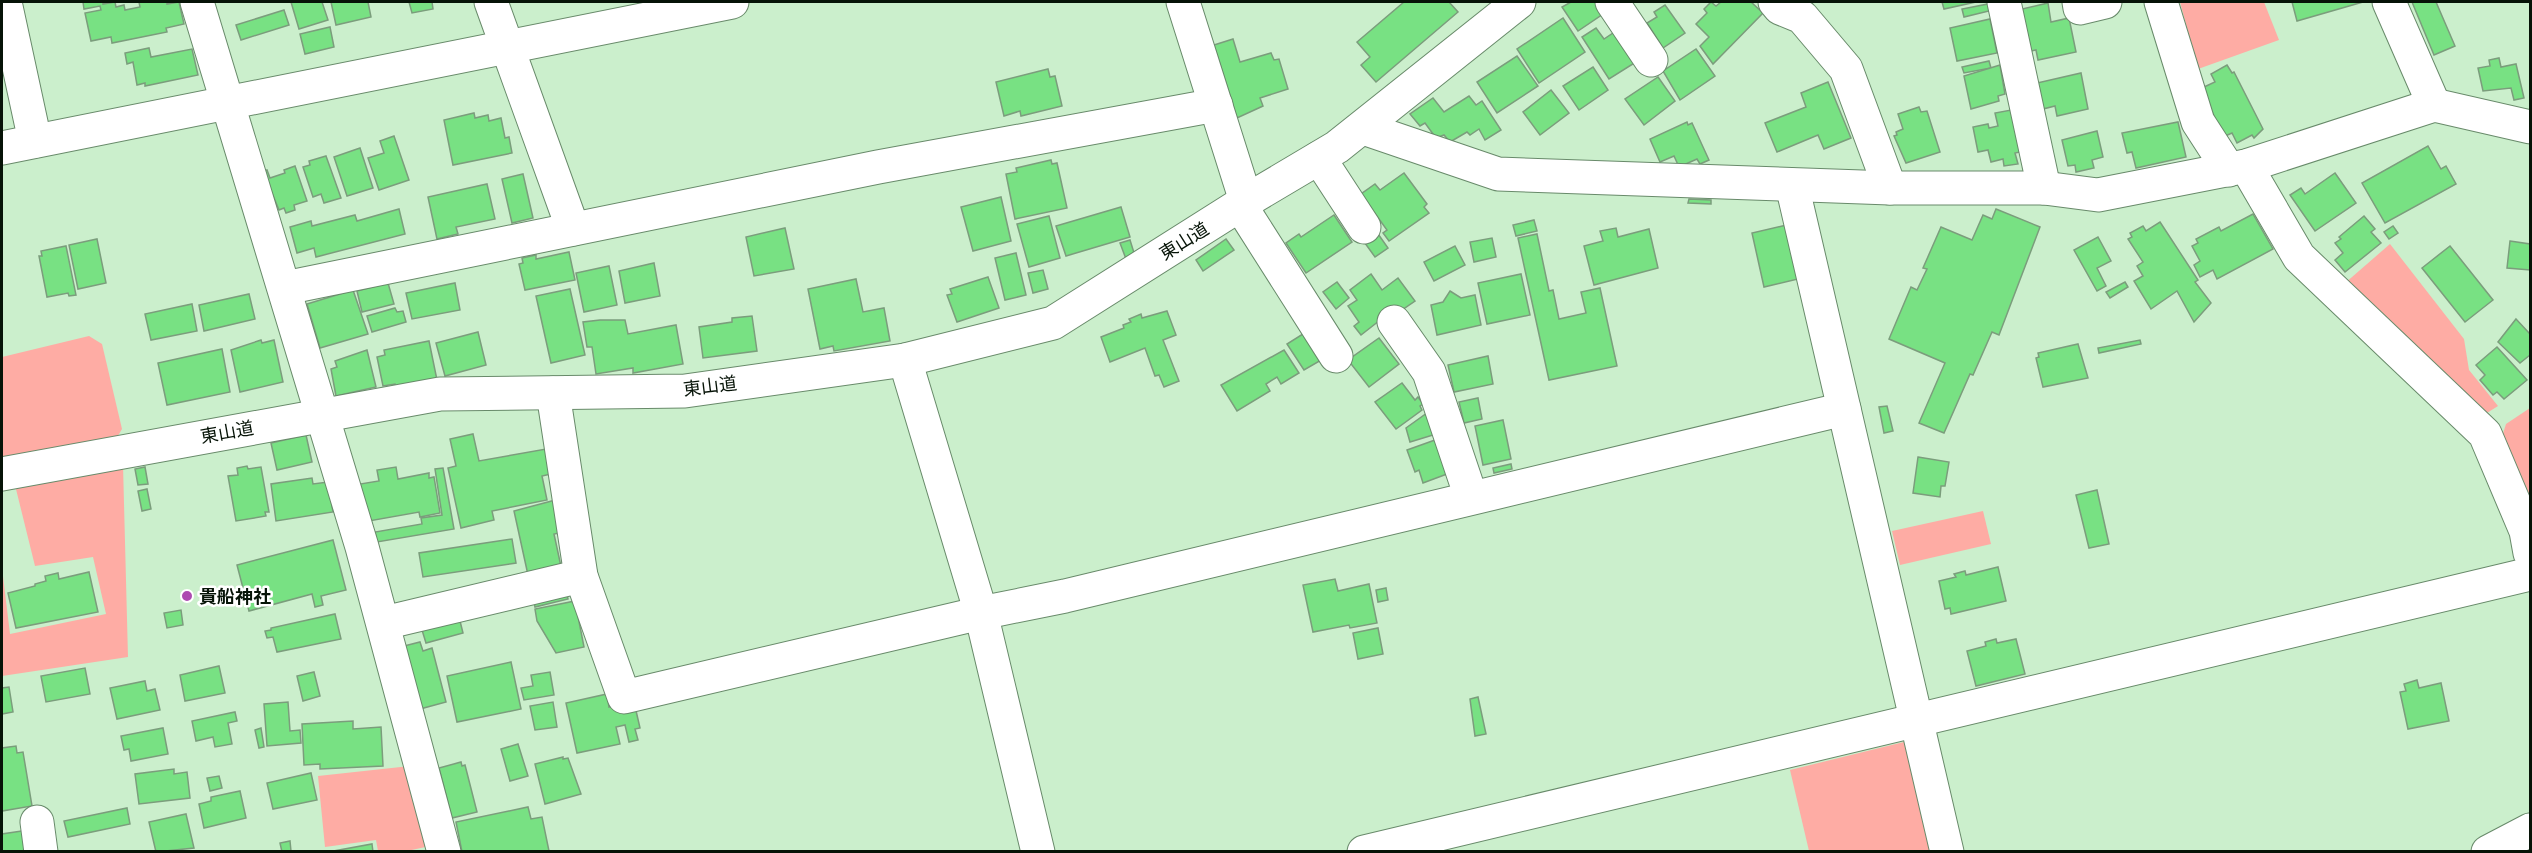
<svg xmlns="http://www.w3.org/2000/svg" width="2532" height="853" viewBox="0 0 2532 853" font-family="Mulish,'Noto Sans JP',sans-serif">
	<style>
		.green { fill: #feaca4 }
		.building { fill: #78e183; stroke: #7b9d7c; stroke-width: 1.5 }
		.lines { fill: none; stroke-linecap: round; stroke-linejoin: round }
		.minor-casing { stroke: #688a6a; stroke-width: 35 }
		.minor { stroke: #fff; stroke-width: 33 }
		.poi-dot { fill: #ad4ab1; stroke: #fff; stroke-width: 2 }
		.labels { text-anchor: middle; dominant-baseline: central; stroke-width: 5; stroke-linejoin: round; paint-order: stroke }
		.street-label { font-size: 18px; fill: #061307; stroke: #fff }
		.poi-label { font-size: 18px; font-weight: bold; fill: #061307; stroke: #fff; text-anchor: start }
	</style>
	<rect width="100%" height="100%" fill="#cbefcc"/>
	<g class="green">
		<polygon points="2180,2 2264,2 2279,40 2198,69"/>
		<polygon points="2390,244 2464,339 2469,370 2498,406 2479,418 2344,284"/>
		<polygon points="89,336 102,344 122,429 116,439 2,464 2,357"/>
		<polygon points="2530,408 2530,512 2500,443 2506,424"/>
		<polygon points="123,465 128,657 2,676 2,568 10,634 106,614 93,557 35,566 14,481"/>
		<polygon points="1983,511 1991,544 1900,565 1892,531"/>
		<polygon points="1912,740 1936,851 1809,851 1790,770"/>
		<polygon points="410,766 430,846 407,851 378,851 376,840 325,847 318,776"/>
	</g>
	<g class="building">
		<polygon points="83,2 103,2 103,4 115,2 116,7 124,5 125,10 140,7 139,2 167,2 167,4 179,2 184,24 166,28 167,32 112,43 111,37 91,41 85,13 101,10 100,6 84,9"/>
		<polygon points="291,2 322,2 328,20 299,29"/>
		<polygon points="331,2 368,2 371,17 336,25"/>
		<polygon points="409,2 432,2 433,9 412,13"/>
		<polygon points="1404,2 1449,2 1458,12 1376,82 1361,65 1370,57 1357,42"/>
		<polygon points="1571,2 1599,2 1606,12 1578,31 1562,7"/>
		<polygon points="1711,2 1716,6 1721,2 1751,2 1763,13 1713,64 1700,46 1709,37 1696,24 1707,13 1704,9"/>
		<polygon points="1942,2 1976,2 1944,9"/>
		<polygon points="2292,2 2363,2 2297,21"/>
		<polygon points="2412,2 2436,2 2455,46 2434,55"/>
		<polygon points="2048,3 2051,22 2069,18 2076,52 2038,60 2036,50 2031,51 2022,9"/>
		<polygon points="1988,4 1989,11 1964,17 1962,9"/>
		<polygon points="1665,5 1685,33 1663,48 1647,23 1657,17 1654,12"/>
		<polygon points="284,10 289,25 241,40 236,25"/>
		<polygon points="1563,18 1585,52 1539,83 1517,49"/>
		<polygon points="1990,19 1997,53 1957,61 1950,28"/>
		<polygon points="330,27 334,47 305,54 300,34"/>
		<polygon points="1596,28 1604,39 1616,31 1636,62 1609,79 1582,37"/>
		<polygon points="1233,39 1240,62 1271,53 1274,60 1279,59 1288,89 1260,98 1263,106 1237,118 1214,45"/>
		<polygon points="149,48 151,57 192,49 198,75 145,86 145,83 137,85 133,62 127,64 125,53"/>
		<polygon points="1696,49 1715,76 1680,100 1663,71"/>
		<polygon points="1517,56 1538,86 1497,113 1477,82"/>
		<polygon points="2499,58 2501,67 2516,64 2524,98 2514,100 2511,88 2483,91 2478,68 2490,66 2489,60"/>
		<polygon points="1989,61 1991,68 1964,73 1962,67"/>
		<polygon points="2000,65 2005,94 1998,96 1999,101 1971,109 1964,76"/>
		<polygon points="2227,65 2232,73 2234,72 2263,129 2254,138 2252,135 2237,143 2232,133 2223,137 2202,88 2215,82 2211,74"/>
		<polygon points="1593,67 1608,90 1579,110 1563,86"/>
		<polygon points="1048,69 1050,77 1055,76 1062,106 1021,116 1020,111 1004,116 996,82"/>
		<polygon points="2081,73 2088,109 2057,116 2055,106 2043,109 2037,83"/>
		<polygon points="1658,77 1675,101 1644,125 1625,99"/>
		<polygon points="1828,82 1851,138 1824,149 1818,135 1777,152 1765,123 1806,107 1801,93"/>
		<polygon points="1551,90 1569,113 1540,135 1523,112"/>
		<polygon points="1469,96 1476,105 1482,101 1501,130 1485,140 1479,129 1470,135 1467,132 1450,142 1444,135 1436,138 1425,123 1420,126 1410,114 1433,98 1444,112"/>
		<polygon points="1919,107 1921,112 1927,111 1940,152 1906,163 1894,136 1897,135 1896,132 1903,129 1898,114"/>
		<polygon points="2011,110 2020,152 2015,153 2018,164 2004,166 2003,159 1991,162 1988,150 1978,152 1973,127 1988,124 1989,128 1998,126 1995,113"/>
		<polygon points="474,113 475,118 488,115 489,121 501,118 505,138 509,137 512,153 453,165 444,120"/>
		<polygon points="1687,122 1688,125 1692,123 1709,160 1700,164 1697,159 1679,167 1674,156 1660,162 1650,139"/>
		<polygon points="2178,122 2186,157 2136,168 2132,152 2127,153 2122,133"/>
		<polygon points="2097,131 2103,157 2092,160 2094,168 2076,172 2075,165 2068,166 2062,140"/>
		<polygon points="394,136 409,180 379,190 368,158 384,153 380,141"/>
		<polygon points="2428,146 2441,169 2446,166 2456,184 2385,223 2362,183"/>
		<polygon points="360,148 373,188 347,196 334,157"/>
		<polygon points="326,156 341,198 324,203 321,194 313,197 303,167 310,165 309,161"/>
		<polygon points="1051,160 1052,164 1057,163 1067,208 1015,219 1006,174 1017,172 1016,168"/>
		<polygon points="295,166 307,201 294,205 295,210 286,213 284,208 279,210 263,171 267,170 270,178 285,173 284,170"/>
		<polygon points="1404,173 1427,204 1424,207 1429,213 1389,241 1383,233 1387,230 1361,194 1375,184 1380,190"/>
		<polygon points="2335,173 2356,203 2315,231 2290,195 2301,188 2305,194"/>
		<polygon points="523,174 533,218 512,223 502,179"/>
		<polygon points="487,184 495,219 456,227 458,234 437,239 428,197"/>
		<polygon points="1001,197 1011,241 973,251 961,207"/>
		<polygon points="1689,199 1711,200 1711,204 1688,203"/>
		<polygon points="1121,207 1130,237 1066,256 1056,226"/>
		<polygon points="399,209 405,234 316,257 314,248 297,253 290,227 311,221 312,226 355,215 357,221"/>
		<polygon points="1996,209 2040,227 1999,335 1992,332 1973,375 1970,374 1944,433 1919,423 1945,363 1889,339 1911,287 1917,290 1927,269 1923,268 1941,227 1972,240 1983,215 1992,219"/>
		<polygon points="2253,214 2273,249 2217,279 2213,270 2200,277 2194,265 2200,261 2192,246 2198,243 2196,239 2219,227 2221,231"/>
		<polygon points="1334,215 1352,242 1306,273 1286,243 1299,234 1301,237"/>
		<polygon points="1049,216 1060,258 1029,267 1017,224"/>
		<polygon points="2364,216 2375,229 2371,232 2381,243 2345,272 2335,260 2343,253 2335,243 2341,239 2339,237"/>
		<polygon points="1534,220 1537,231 1516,236 1513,225"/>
		<polygon points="2160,222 2198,280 2195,282 2211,303 2194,322 2177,291 2151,309 2134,281 2143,276 2137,266 2143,262 2128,239 2132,237 2130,233 2143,226 2146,231"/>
		<polygon points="1787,225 1798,279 1764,287 1752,233"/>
		<polygon points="2393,226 2398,233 2389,239 2384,232"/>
		<polygon points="785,228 794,269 754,276 746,237"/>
		<polygon points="1616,228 1618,237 1649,229 1658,268 1594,285 1584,246 1603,241 1600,231"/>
		<polygon points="1376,231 1388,248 1375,257 1362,239"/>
		<polygon points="1537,234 1549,291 1553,290 1559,319 1586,313 1581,292 1600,288 1617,366 1549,380 1518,238"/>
		<polygon points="2098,237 2111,261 2097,268 2106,286 2097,291 2074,250"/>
		<polygon points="1492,238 1496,257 1474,262 1470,242"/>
		<polygon points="97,239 106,283 78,289 69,245"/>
		<polygon points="1226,239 1234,250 1203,271 1196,260"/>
		<polygon points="1130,240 1135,256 1126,259 1120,243"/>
		<polygon points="2510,241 2530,244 2530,270 2507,268"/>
		<polygon points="66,246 76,295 69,296 68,293 47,297 39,256 42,256 41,251"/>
		<polygon points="1455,246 1465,265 1434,281 1424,262"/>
		<polygon points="2450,246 2493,300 2465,322 2422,268"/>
		<polygon points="569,252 575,280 525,290 519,264 523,263 522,258 536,255 536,259"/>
		<polygon points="1016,253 1026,295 1005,300 995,258"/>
		<polygon points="654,263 660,296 625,303 619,271"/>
		<polygon points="609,266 617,305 584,312 576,273"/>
		<polygon points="1043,270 1048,289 1033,293 1028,273"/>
		<polygon points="1371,274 1382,290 1398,278 1415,301 1396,314 1393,310 1361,335 1354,326 1359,322 1348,306 1357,300 1350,290"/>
		<polygon points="1521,274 1530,315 1487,324 1478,283"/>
		<polygon points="988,277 999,308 957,322 947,295 952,294 950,289"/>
		<polygon points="856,279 863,312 884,308 890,341 834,351 833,346 820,349 808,289"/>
		<polygon points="1337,282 1349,298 1336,309 1323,292"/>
		<polygon points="2125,282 2128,287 2110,298 2106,292"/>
		<polygon points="388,283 394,304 362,312 357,291"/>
		<polygon points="455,283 460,310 412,319 406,293"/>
		<polygon points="570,289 585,355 551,363 536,296"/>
		<polygon points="353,290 368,334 320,348 307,304"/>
		<polygon points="1450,291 1461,298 1475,295 1481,325 1437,335 1431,305 1443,302"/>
		<polygon points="249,294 255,319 204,331 199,305"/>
		<polygon points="192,304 197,331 151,340 145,314"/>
		<polygon points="395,308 397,312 403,311 406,322 372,332 367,316"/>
		<polygon points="1167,311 1176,335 1163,340 1179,381 1164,387 1159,375 1155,376 1145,348 1110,362 1101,337 1124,328 1123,325 1131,322 1129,319 1141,314 1142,318"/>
		<polygon points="752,316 757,351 703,358 699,327 732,322 732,318"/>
		<polygon points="2516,319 2530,334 2530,355 2520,363 2498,342"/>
		<polygon points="600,320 625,320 628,334 676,325 683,364 633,373 633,368 596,374 592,347 587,347 583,322"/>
		<polygon points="478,332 486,365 445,376 436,343"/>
		<polygon points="1306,332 1323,359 1304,370 1287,344"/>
		<polygon points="1379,338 1399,364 1369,387 1348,360"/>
		<polygon points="261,340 262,343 274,340 283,382 240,392 231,350"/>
		<polygon points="2140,340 2141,344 2099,353 2098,348"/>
		<polygon points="429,341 437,380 396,389 395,384 383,386 377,357 385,355 384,350"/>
		<polygon points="2078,344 2088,378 2043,387 2036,358 2039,357 2038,353"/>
		<polygon points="2497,347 2527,380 2504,399 2497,392 2493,395 2480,380 2485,375 2476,365"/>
		<polygon points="222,349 230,392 167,405 158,363"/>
		<polygon points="367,350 376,387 336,396 331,369 337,367 335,361"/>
		<polygon points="1284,350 1299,373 1281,384 1277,377 1266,384 1270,391 1237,411 1221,385"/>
		<polygon points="1488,356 1493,384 1454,392 1448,365"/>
		<polygon points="1402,383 1415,400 1418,397 1423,404 1420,406 1422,410 1396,429 1375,402"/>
		<polygon points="1478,398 1482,419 1464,423 1459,402"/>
		<polygon points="1887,406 1893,431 1884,433 1879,407"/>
		<polygon points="1427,413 1433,435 1410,442 1406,428"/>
		<polygon points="1503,420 1511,459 1483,465 1475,426"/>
		<polygon points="473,434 479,461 546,449 551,474 542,476 547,500 492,511 494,520 461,528 448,468 456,466 450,439"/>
		<polygon points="306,435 312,462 277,470 271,443"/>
		<polygon points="1435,440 1447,474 1423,483 1419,470 1415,472 1407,450"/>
		<polygon points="1918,457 1949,462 1945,486 1941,486 1940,497 1913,493"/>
		<polygon points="1511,464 1512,469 1494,473 1493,468"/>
		<polygon points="247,466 248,469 261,467 269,512 265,512 266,516 236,521 228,476 238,475 237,468"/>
		<polygon points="145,467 148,484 138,485 135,469"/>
		<polygon points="396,467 398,479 429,473 429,478 434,477 440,513 420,517 419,512 369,521 360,484 379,481 377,470"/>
		<polygon points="443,468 454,529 377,542 375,532 422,524 421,518 442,515 435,469"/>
		<polygon points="312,478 313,484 328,482 333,512 276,521 271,484"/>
		<polygon points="147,489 151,509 142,511 138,491"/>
		<polygon points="2097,490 2109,544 2089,548 2076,495"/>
		<polygon points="563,498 570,531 554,534 568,599 535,607 514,511"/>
		<polygon points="512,539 516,563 423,577 419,553"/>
		<polygon points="333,540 346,590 321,596 323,605 315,607 312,594 249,611 237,565"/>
		<polygon points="1998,567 2006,601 1951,614 1950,608 1945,609 1939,581 1956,577 1954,574 1965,571 1966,575"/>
		<polygon points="89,572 98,612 16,628 8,593 35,586 35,584 46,581 45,576 58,573 59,579"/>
		<polygon points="1335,579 1338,591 1369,584 1377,623 1350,628 1349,625 1313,632 1303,585"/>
		<polygon points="1386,588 1388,600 1378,602 1376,590"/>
		<polygon points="575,601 584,647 556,653 537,621 535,609"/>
		<polygon points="181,610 183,625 167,628 164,613"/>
		<polygon points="335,614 341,639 277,652 273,637 267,638 265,631 271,630 271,628"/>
		<polygon points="459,617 463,633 426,643 422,630"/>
		<polygon points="1378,628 1383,654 1358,659 1353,633"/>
		<polygon points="1996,639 1997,643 2016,639 2025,674 1976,686 1967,651 1986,646 1985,642"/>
		<polygon points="420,642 423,651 432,648 446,702 420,709 404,646"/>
		<polygon points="511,662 521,709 457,722 447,676"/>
		<polygon points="219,666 225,693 185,701 180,675"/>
		<polygon points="85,668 90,694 46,702 41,676"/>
		<polygon points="314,672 320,696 303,701 297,676"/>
		<polygon points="550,672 554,695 524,700 521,688 533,686 531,675"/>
		<polygon points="2417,680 2419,688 2441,683 2449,721 2408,729 2400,692 2406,691 2404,684"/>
		<polygon points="145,681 147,691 155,689 160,710 117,719 110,688"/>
		<polygon points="9,687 13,712 2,714 2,688"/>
		<polygon points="607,694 609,707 634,702 640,728 635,729 638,740 629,742 625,725 616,727 620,744 577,753 566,703"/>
		<polygon points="1478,697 1486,734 1475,736 1470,699"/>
		<polygon points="288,702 290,731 300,730 301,743 267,746 264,704"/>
		<polygon points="553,702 557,727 535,730 530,706"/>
		<polygon points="235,712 237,721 228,723 232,744 215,747 213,737 196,741 192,721"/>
		<polygon points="353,721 353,729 381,727 383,766 320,769 320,764 304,765 302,724"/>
		<polygon points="163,728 168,754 131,761 129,749 124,750 121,736"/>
		<polygon points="261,728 264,747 259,748 255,730"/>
		<polygon points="518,744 528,776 510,781 501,749"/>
		<polygon points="16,746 17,753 23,752 32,806 2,811 2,748"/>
		<polygon points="563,757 563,759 568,758 581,794 545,804 535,764"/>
		<polygon points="461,762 462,766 465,765 477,812 452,818 439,768"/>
		<polygon points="174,769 174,774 187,772 190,798 139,804 135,774"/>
		<polygon points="311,773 317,800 273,809 267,783"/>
		<polygon points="219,776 222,788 210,791 207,778"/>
		<polygon points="240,791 246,818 204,828 199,804 211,801 211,797"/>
		<polygon points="528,807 531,819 542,817 549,851 462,852 456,822"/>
		<polygon points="127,808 130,824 68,837 64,821"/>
		<polygon points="186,814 194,848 156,852 149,822"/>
		<polygon points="28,830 31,852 2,852 2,834"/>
		<polygon points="290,841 291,851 282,852 280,843"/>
		<polygon points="372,844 373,852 328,852"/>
	</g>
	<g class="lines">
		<defs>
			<g id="minor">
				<polyline points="5,2 35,141"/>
				<polyline points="197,2 362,547 444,852"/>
				<polyline points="491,2 573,229"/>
				<polyline points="1183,2 1246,201 1247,216 1336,356"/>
				<polyline points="1612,2 1651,60"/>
				<polyline points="1775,2 1780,8 1802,17 1846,69 1890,188"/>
				<polyline points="2004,2 2044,188"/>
				<polyline points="2079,2 2080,8 2105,2"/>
				<polyline points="2161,2 2198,122 2229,170"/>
				<polyline points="2389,2 2434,105"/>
				<polyline points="1363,128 1498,174 1890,188 2044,188 2098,195 2246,166 2434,105 2530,127"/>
				<polyline points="2,148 732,2"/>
				<polyline points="1319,158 1364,227"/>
				<polyline points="2246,166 2299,257 2485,434 2526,531 2530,553"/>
				<polyline points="1792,185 1947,852"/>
				<polyline points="285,288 878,167 1216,105"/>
				<polyline points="1394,322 1429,372 1471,497"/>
				<polyline points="905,360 981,613 1038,852"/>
				<polyline points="553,393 581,576 624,697 981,613 1065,596 1844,409"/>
				<polyline points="2,474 440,394 685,391 905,360 1053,323 1246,201 1337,147 1519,2"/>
				<polyline points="384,623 581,576"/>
				<polyline points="37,822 41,852"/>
				<polyline points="1364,852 2530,574"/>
				<polyline points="2488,852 2530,830"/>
			</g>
		</defs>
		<use href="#minor" class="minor-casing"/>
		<use href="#minor" class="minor"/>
	</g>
	<circle class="poi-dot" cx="187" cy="596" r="6"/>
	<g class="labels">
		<g class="street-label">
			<text transform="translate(1184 241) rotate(-32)">東山道</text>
			<text transform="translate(710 386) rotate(-7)">東山道</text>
			<text transform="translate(227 432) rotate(-10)">東山道</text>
		</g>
		<g class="poi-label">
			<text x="199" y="596">貴船神社</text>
		</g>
	</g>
	<rect width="2532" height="853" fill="none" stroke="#061307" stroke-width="6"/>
</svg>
